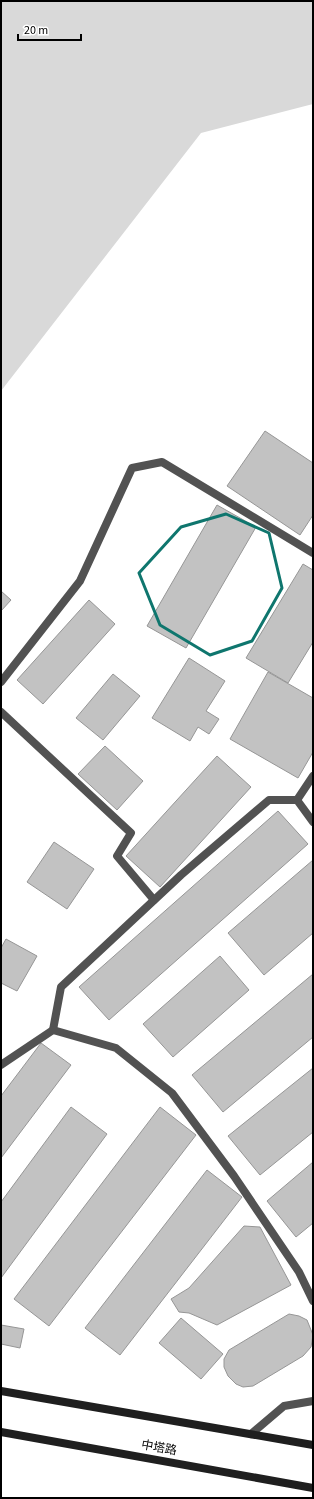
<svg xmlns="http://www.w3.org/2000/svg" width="314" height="1499" viewBox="0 0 314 1499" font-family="'Source Sans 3','Noto Sans SC',sans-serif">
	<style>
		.green { fill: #d9d9d9 }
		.building { fill: #c2c2c2; stroke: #969696 }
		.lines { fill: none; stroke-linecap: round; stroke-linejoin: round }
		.street { stroke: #525252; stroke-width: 8 }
		.secondary { stroke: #1f1f1f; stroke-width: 8 }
		.marked { fill: none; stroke: #0f766e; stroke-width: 3; stroke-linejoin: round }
		.labels { text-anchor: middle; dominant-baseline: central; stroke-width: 3; stroke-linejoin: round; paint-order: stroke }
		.street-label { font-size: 12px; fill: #000; stroke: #fff }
	</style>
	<rect width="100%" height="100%" fill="#fff"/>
	<polygon class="green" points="1,1 313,1 313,104 201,133 1,391"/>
	<g class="building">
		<polygon points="265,431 313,463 313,515 300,535 227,486"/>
		<polygon points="217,505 256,527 186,648 147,626"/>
		<polygon points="303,564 313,570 313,642 288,683 246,658"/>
		<polygon points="1,591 11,600 1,611"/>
		<polygon points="89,600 115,624 43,704 17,680"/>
		<polygon points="189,658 225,681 206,711 219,719 209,734 198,727 190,741 152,718"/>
		<polygon points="268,672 313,698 313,752 298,778 230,739"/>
		<polygon points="113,674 140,696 103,740 76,718"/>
		<polygon points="105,746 143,781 117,810 78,774"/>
		<polygon points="217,756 251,787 160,887 126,856"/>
		<polygon points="278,811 308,844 109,1020 79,987"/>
		<polygon points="54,842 94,869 67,909 27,882"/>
		<polygon points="313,860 313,933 264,975 228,933"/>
		<polygon points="6,939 37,956 17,991 1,983 1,948"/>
		<polygon points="220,956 249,990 173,1057 143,1024"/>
		<polygon points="313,974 313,1037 223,1112 192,1075"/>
		<polygon points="41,1043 71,1065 1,1158 1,1096"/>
		<polygon points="313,1068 313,1132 260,1175 228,1136"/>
		<polygon points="71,1107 107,1134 1,1278 1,1202"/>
		<polygon points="160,1107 196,1135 49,1326 14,1299"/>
		<polygon points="313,1162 313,1223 296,1237 267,1201"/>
		<polygon points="207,1170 242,1197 120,1355 85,1328"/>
		<polygon points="244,1226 260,1227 291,1285 217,1325 189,1313 179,1312 171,1299 189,1288"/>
		<polygon points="289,1314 299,1316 307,1320 313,1335 311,1347 303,1356 253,1386 243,1387 236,1384 228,1376 224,1367 224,1359 229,1350"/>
		<polygon points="181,1318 223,1354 201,1379 159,1343"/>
		<polygon points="1,1325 24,1329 20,1348 1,1344"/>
	</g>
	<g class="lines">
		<g class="street">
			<polyline points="1,682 80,581 132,468 162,462 313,553"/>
			<polyline points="1,712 131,833 117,856 154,900"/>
			<polyline points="297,800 313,776"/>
			<polyline points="53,1030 61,987 181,875 269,800 297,800 313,822"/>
			<polyline points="1,1065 53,1030 116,1048 172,1093 234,1176 299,1272 313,1301"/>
			<polyline points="251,1434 284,1406 313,1401"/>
		</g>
		<g class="secondary">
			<polyline points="1,1391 313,1445"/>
			<polyline points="1,1432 313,1488"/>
		</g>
	</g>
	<path class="marked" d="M 226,514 L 269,533 L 282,588 L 252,641 L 210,655 L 160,625 L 139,573 L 181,527 Z"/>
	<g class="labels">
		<g class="street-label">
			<text transform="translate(159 1448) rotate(10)">中塔路</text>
		</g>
	</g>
	<rect width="314" height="1499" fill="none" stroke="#000000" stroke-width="4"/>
	<path d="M18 34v6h63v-6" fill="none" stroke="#000000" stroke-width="2"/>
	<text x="24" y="34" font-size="12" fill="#000000" stroke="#ffffff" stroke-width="3" paint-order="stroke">20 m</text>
</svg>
